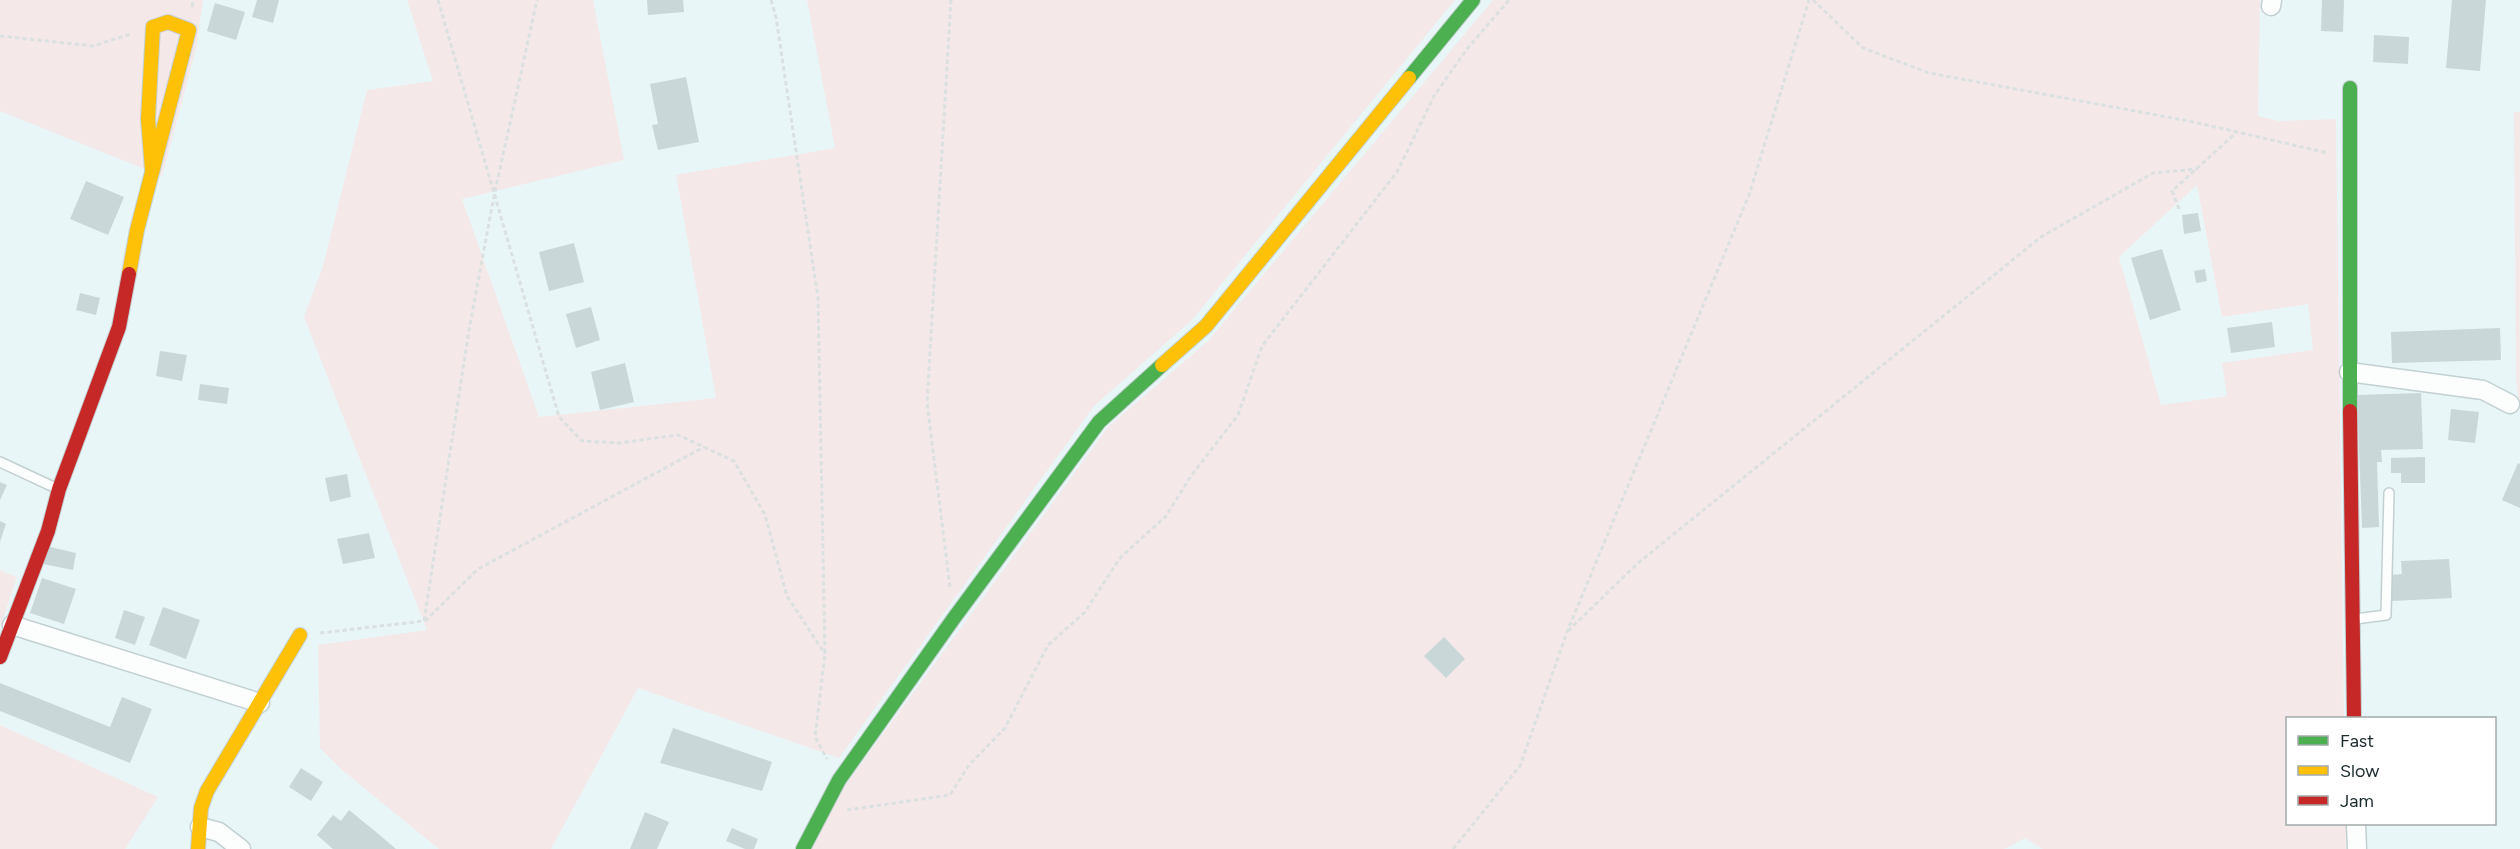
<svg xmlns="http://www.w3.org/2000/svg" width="2520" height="849" viewBox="0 0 2520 849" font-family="Figtree,sans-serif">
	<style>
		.green { fill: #f5e8e9; fill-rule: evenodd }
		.building { fill: #cad7d9 }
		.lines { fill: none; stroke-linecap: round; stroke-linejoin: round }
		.lane-casing { stroke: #c3d0d2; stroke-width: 12 }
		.street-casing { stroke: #c3d0d2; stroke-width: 21 }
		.fast-casing { stroke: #c3d0d2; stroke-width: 16 }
		.slow-casing { stroke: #c3d0d2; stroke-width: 16 }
		.jam-casing { stroke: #c3d0d2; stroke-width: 16 }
		.path { stroke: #dbe0e0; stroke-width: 3; stroke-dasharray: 4.5 3; stroke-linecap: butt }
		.lane { stroke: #fcfefe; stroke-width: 9 }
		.street { stroke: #fcfefe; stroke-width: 18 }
		.fast { stroke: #4caf50; stroke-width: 14 }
		.slow { stroke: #ffc107; stroke-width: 14 }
		.jam { stroke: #c62828; stroke-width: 14 }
	</style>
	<rect width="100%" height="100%" fill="#e9f6f8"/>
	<g class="green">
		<polygon points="0,0 203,0 196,49 162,176 0,111"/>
		<polygon points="407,0 593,0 624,160 462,199 539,417 716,398 676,175 835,148 807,0 1455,0 1192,320 1094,406 839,758 638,688 551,849 439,849 342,770 320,748 318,645 427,630 304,317 323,266 367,90 433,81"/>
		<path d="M 1493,0 L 2260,0 L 2258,116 L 2279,121 L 2336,119 L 2344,718 L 2288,718 L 2288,824 L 2346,824 L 2346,849 L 2043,849 L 2025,838 L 2004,849 L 811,849 L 844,787 L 1108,427 L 1208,341 ZM 2197,185 L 2222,317 L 2308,304 L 2313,350 L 2222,363 L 2227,396 L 2161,405 L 2119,257 Z"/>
		<polygon points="2514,112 2520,112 2520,410 2516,380"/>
		<polygon points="0,570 17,577 0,628"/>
		<polygon points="0,725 158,797 125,849 0,849"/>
	</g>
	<g class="building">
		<polygon points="257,0 279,0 273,23 252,17"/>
		<polygon points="647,0 683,0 684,12 648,15"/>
		<polygon points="2322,0 2344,0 2343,32 2321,31"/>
		<polygon points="2452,0 2486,0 2480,71 2446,68"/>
		<polygon points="215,3 245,12 236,40 207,31"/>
		<polygon points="2374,35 2409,37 2408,64 2373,62"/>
		<polygon points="686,77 699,142 658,150 652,125 658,124 650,84"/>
		<polygon points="86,181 124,197 108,235 70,219"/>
		<polygon points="2198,213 2201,231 2184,234 2182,215"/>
		<polygon points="574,243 584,282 549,291 539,252"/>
		<polygon points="2162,249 2181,310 2150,320 2131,258"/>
		<polygon points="2205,269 2207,281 2196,283 2194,271"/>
		<polygon points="80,293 100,298 96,315 76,310"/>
		<polygon points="591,307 600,340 576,348 566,314"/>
		<polygon points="2272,322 2275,347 2231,353 2227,328"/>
		<polygon points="2500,328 2501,360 2392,363 2391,332"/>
		<polygon points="160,351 187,355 182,381 156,376"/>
		<polygon points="625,363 634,402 600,410 591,372"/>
		<polygon points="200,384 229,388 227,404 198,400"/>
		<polygon points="2421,393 2423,449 2381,450 2382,462 2377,462 2379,527 2362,528 2357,395"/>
		<polygon points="2451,409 2479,412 2475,443 2448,440"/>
		<polygon points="2425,457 2425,483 2401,483 2401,473 2391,473 2391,458"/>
		<polygon points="2518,463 2520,464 2520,508 2502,500"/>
		<polygon points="347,474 351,497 330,502 325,478"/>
		<polygon points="0,482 7,485 0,500"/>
		<polygon points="0,521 6,524 0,542"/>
		<polygon points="369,533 375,558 343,564 337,539"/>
		<polygon points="46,546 76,553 73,570 43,564"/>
		<polygon points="2449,559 2452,598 2392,601 2391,575 2402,574 2401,561"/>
		<polygon points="42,578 76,589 64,624 30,613"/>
		<polygon points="163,607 200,620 186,659 149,645"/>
		<polygon points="124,610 145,617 135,645 115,638"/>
		<polygon points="1444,637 1465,659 1446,678 1424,656"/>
		<polygon points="0,683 110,727 122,697 152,709 130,763 0,711"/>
		<polygon points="673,728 772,762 762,791 660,763"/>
		<polygon points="301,768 323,782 311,801 289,787"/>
		<polygon points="349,810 376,832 396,849 333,849 317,835 333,815 341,821"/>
		<polygon points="645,812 669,822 657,849 630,849"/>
		<polygon points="732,828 758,839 754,849 745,849 726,841"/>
	</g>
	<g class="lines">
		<defs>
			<g id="lane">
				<polyline points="0,462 58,489"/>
				<polyline points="2355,619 2386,615 2389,493"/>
			</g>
			<g id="street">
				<polyline points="2271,6 2272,0"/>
				<polyline points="2349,372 2483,390 2510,404"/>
				<polyline points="12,625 260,703"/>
				<polyline points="2356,824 2357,849"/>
				<polyline points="200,827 219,832 241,849"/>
			</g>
			<g id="fast">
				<polyline points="1409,78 1473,0"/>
				<polyline points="2350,411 2350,88"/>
				<polyline points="803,849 839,780 954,618 1099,422 1162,365"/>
			</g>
			<g id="slow">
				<polyline points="129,274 137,230 189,30 168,22 153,27 148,119 152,170"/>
				<polyline points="1162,365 1206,326 1409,78"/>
				<polyline points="198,849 201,808 207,791 300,635"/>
			</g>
			<g id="jam">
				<polyline points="2350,411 2354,718"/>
				<polyline points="0,657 48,531 59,489 119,327 129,274"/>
			</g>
		</defs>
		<use href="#lane" class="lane-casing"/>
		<use href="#street" class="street-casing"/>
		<use href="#fast" class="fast-casing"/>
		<use href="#slow" class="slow-casing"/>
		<use href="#jam" class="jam-casing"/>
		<g class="path">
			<polyline points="438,0 559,417 582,441 619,443 678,435 734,461 765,515 787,596 825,654"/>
			<polyline points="771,0 776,17 818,298 825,654 815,737 827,759"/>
			<polyline points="1813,0 1863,48 1929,73 2189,121 2328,153"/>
			<polyline points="192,7 193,0"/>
			<polyline points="0,36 93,46 131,34"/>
			<polyline points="2179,209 2172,191 2237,132"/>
			<polyline points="950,587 927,403 951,0"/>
			<polyline points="425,621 478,569 704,447"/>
			<polyline points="1568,631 1638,563 2041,237 2153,173 2197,169"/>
			<polyline points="320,633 424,621 469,330 494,196 537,0"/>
			<polyline points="847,810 950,795 969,765 1005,728 1048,645 1085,612 1120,558 1166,516 1191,476 1238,415 1262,346 1397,172 1434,96 1467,49 1509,0"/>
			<polyline points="1453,849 1520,766 1567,632 1749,195 1809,0"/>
		</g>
		<use href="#lane" class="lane"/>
		<use href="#street" class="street"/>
		<use href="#fast" class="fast"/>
		<use href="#slow" class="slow"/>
		<use href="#jam" class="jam"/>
	</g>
	<rect x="2286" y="717" width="210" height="108" fill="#ffffff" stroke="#a3aaab" stroke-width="1.5"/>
	<rect x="2298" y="736" width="30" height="9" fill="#4caf50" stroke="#a3aaab" stroke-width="1.5"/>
	<text x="2340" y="747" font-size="18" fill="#1a2a2c">Fast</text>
	<rect x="2298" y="766" width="30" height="9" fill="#ffc107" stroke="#a3aaab" stroke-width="1.5"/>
	<text x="2340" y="777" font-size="18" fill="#1a2a2c">Slow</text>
	<rect x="2298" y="796" width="30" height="9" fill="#c62828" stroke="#a3aaab" stroke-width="1.5"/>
	<text x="2340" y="807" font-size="18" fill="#1a2a2c">Jam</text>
</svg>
